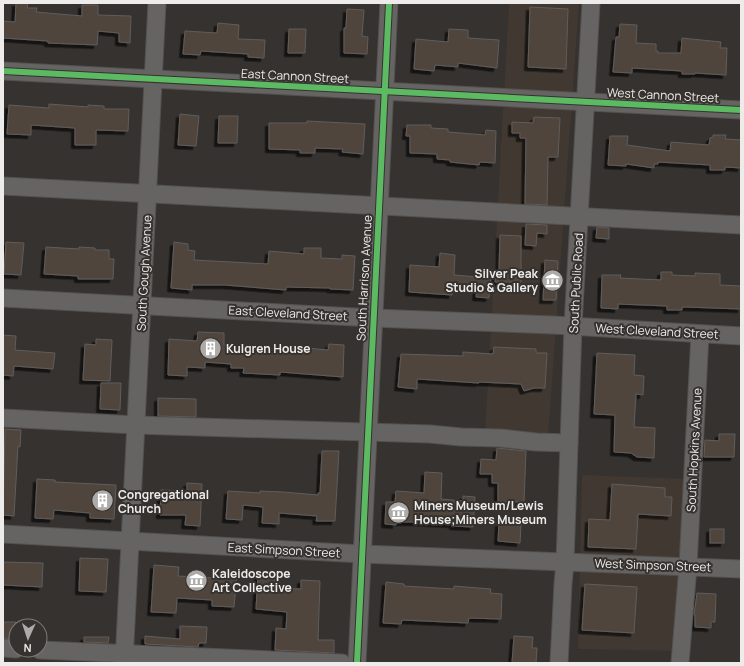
<svg xmlns="http://www.w3.org/2000/svg" width="744" height="666" viewBox="0 0 744 666" font-family="Manrope,sans-serif">
	<style>
		.built { fill: #403831 }
		.building { fill: #4f453c; stroke: #5f5d5c; filter: url(#shadow) }
		.lines { fill: none; stroke-linecap: round; stroke-linejoin: round }
		.minor-casing { stroke: #53514f; stroke-width: 19 }
		.minor { stroke: #666463; stroke-width: 17 }
		.cycleway-casing { stroke: #36322f; stroke-width: 8 }
		.cycleway { stroke: #5cba63; stroke-width: 6 }
		.labels { text-anchor: middle; dominant-baseline: central; stroke-width: 4; stroke-linejoin: round; paint-order: stroke }
		.street-label { font-size: 12px; fill: #eeecea; stroke: #36322f }
		.poi-label { font-size: 12px; font-weight: bold; fill: #eeecea; stroke: #36322f; text-anchor: start }
	</style>
	<defs>
		<filter id="shadow"><feDropShadow dx="-3.5" dy="3.5" stdDeviation="0" flood-color="#0009"/></filter>
	</defs>
	<rect width="100%" height="100%" fill="#353230"/>
	<g class="built">
		<polygon points="509,3 579,3 548,438 485,435"/>
		<polygon points="582,475 690,479 679,651 578,649"/>
	</g>
	<g class="building">
		<polygon points="16,3 28,3 27,8 37,8 36,12 82,16 82,5 98,5 98,15 131,16 130,43 119,42 119,33 98,31 97,45 48,43 48,41 3,38 3,21 15,22"/>
		<polygon points="530,7 568,9 566,69 528,67"/>
		<polygon points="347,9 364,10 362,36 368,37 367,54 344,53 344,28 346,28"/>
		<polygon points="218,23 239,25 238,39 265,40 264,58 248,57 248,54 201,51 200,55 183,54 185,31 217,33"/>
		<polygon points="620,24 637,25 636,43 656,44 656,51 658,51 658,53 681,53 682,38 721,42 720,48 727,48 726,75 695,73 695,74 682,74 682,71 632,68 632,73 613,72 616,37 619,37"/>
		<polygon points="289,29 306,29 305,53 288,53"/>
		<polygon points="449,29 468,30 468,38 499,40 497,68 458,63 458,67 435,65 434,71 414,69 416,39 448,42"/>
		<polygon points="49,104 88,107 88,105 104,106 104,109 129,109 128,131 96,130 96,145 75,145 75,128 31,125 31,135 7,134 9,105 49,108"/>
		<polygon points="180,114 199,116 196,146 178,145"/>
		<polygon points="219,116 238,116 237,143 218,143"/>
		<polygon points="534,117 560,118 558,157 548,157 547,205 525,204 526,138 520,138 520,133 512,133 512,122 533,123"/>
		<polygon points="307,121 365,124 363,154 342,152 343,149 315,148 315,153 300,153 300,150 269,149 269,123 307,123"/>
		<polygon points="407,125 431,125 431,128 448,129 448,132 485,135 486,130 496,131 495,163 480,162 479,165 450,162 450,160 437,159 437,154 410,153 410,136 406,136"/>
		<polygon points="713,135 726,135 725,139 741,140 741,168 725,167 725,170 710,170 710,165 658,162 658,164 654,164 654,168 626,164 626,166 608,165 610,136 628,136 627,145 670,151 671,142 709,145 710,138 713,137"/>
		<polygon points="526,224 547,225 547,234 537,233 536,246 525,245"/>
		<polygon points="597,227 609,228 609,239 596,238"/>
		<polygon points="500,235 521,236 521,282 495,282 495,270 499,271"/>
		<polygon points="6,242 24,243 21,275 4,274"/>
		<polygon points="174,242 188,244 188,250 195,251 194,260 268,264 269,251 304,254 304,248 321,248 321,258 342,259 342,255 355,256 353,290 330,289 330,288 286,287 286,290 225,285 192,285 192,290 171,288"/>
		<polygon points="46,247 79,249 79,247 95,248 95,250 109,250 109,259 114,259 113,279 78,279 78,276 44,274"/>
		<polygon points="440,253 455,255 454,275 491,278 489,298 476,297 477,288 453,286 452,295 409,292 410,265 439,267"/>
		<polygon points="545,260 558,261 556,300 543,300"/>
		<polygon points="661,272 672,272 672,275 695,276 695,273 720,274 720,285 741,286 741,309 685,307 682,307 682,310 667,310 667,306 618,304 618,309 601,308 602,275 621,275 620,278 661,280"/>
		<polygon points="198,332 224,333 224,345 296,350 296,347 328,350 329,344 344,345 343,377 280,372 280,375 243,373 244,368 231,368 231,364 205,362 205,368 187,367 187,376 168,375 169,339 197,341"/>
		<polygon points="3,335 16,336 15,350 55,353 53,369 14,366 13,376 3,375"/>
		<polygon points="96,339 112,340 110,381 83,380 85,344 96,345"/>
		<polygon points="494,347 536,349 536,353 547,353 545,388 534,388 524,391 521,384 479,382 479,383 417,379 417,389 398,387 401,354 463,356 463,352 493,354"/>
		<polygon points="597,353 635,355 634,375 644,376 643,395 636,394 634,427 655,428 654,458 637,457 631,453 614,452 615,415 594,414"/>
		<polygon points="101,383 121,383 120,410 100,409"/>
		<polygon points="158,398 196,399 196,417 158,416"/>
		<polygon points="5,429 21,430 20,447 18,446 14,516 3,515"/>
		<polygon points="719,434 735,434 734,457 704,457 705,440 719,441"/>
		<polygon points="497,448 526,451 524,502 498,502 498,483 492,483 492,474 480,474 481,459 496,460"/>
		<polygon points="322,451 339,451 335,521 316,521 317,516 279,513 279,524 262,523 263,507 243,505 242,520 226,519 228,491 260,493 260,491 283,492 318,495 318,493 320,493"/>
		<polygon points="425,472 442,473 441,499 463,501 463,496 475,497 473,527 453,526 453,524 413,522 396,522 396,525 385,524 386,502 395,502 396,491 424,493"/>
		<polygon points="37,479 55,480 55,482 116,485 114,519 90,518 90,513 54,510 53,519 35,518"/>
		<polygon points="187,483 202,484 200,526 185,525 186,515 160,515 161,490 187,491"/>
		<polygon points="612,484 665,488 665,497 672,497 671,516 638,514 636,549 588,547 589,519 610,520"/>
		<polygon points="499,523 521,525 520,543 498,541"/>
		<rect x="710" y="529" width="14" height="14"/>
		<polygon points="80,558 108,559 106,592 79,591"/>
		<polygon points="3,562 43,563 42,587 3,585"/>
		<polygon points="154,565 179,567 178,576 214,578 214,575 237,576 234,607 212,606 212,600 177,598 176,613 151,612"/>
		<polygon points="258,576 275,577 274,588 301,589 301,580 320,581 318,640 334,640 334,653 275,650 276,628 286,629 287,612 256,609"/>
		<polygon points="386,582 404,584 404,586 454,589 454,586 491,589 490,593 502,594 501,619 469,618 468,623 402,620 401,624 383,623"/>
		<polygon points="585,584 637,587 634,633 582,630"/>
		<polygon points="697,593 716,594 715,622 711,622 711,628 695,627 695,615 694,615"/>
		<polygon points="3,622 16,622 16,639 3,638"/>
		<polygon points="180,626 207,627 206,643 199,643 198,647 145,644 145,636 180,639"/>
		<polygon points="514,636 533,637 532,648 537,648 536,663 512,663"/>
		<polygon points="84,637 109,637 108,643 84,642"/>
	</g>
	<g class="lines">
		<defs>
			<g id="minor">
				<polyline points="3,71 741,110"/>
				<polyline points="3,186 741,225"/>
				<polyline points="3,298 373,318 553,325 741,336"/>
				<polyline points="3,418 136,425 430,434 461,437 500,438 536,442 569,443"/>
				<polyline points="3,534 362,554 741,569"/>
				<polyline points="3,648 16,649"/>
				<polyline points="40,650 342,663"/>
				<polyline points="124,663 157,3"/>
				<polyline points="357,663 389,3"/>
				<polyline points="559,663 563,584 565,563 573,326 591,3"/>
				<polyline points="680,663 688,566 700,334"/>
			</g>
		</defs>
		<use href="#minor" class="minor-casing"/>
		<use href="#minor" class="minor"/>
		<defs>
			<g id="cycleway">
				<polyline points="3,71 741,110"/>
				<polyline points="357,663 389,3"/>
			</g>
		</defs>
		<use href="#cycleway" class="cycleway-casing"/>
		<use href="#cycleway" class="cycleway"/>
	</g>
	<defs>
		<symbol id="museum-disc" viewBox="-11 -11 22 22"><circle r="9.5" fill="#adaba9" stroke="#36322f"/><path d="M0-6L6-3V-2H-6V-3ZM-5-1h2V3h-2ZM-1-1h2V3h-2ZM3-1h2V3H3ZM-6 4H6V6H-6Z" fill="#fff"/></symbol>
		<symbol id="building-disc" viewBox="-11 -11 22 22"><circle r="9.5" fill="#adaba9" stroke="#36322f"/><path d="M-4-6H4V6H1V3H-1V6H-4ZM-2.5-4.3h1.7v1.8h-1.7ZM.8-4.3h1.7v1.8H.8ZM-2.5-1h1.7V.8h-1.7ZM.8-1h1.7V.8H.8Z" fill="#fff"/></symbol>
	</defs>
	<g fill-rule="evenodd">
		<use href="#museum-disc" x="540" y="268" width="25" height="25"/>
		<use href="#building-disc" x="198" y="336" width="25" height="25"/>
		<use href="#building-disc" x="90" y="488" width="25" height="25"/>
		<use href="#museum-disc" x="386" y="500" width="25" height="25"/>
		<use href="#museum-disc" x="184" y="568" width="25" height="25"/>
	</g>
	<g class="labels">
		<g class="street-label">
			<text transform="translate(295 76) rotate(3)">East Cannon Street</text>
			<text transform="translate(663 95) rotate(3)">West Cannon Street</text>
			<text transform="translate(144 273) rotate(-87)">South Gough Avenue</text>
			<text transform="translate(364 278) rotate(-87)">South Harrison Avenue</text>
			<text transform="translate(576 283) rotate(-87)">South Public Road</text>
			<text transform="translate(288 313) rotate(3)">East Cleveland Street</text>
			<text transform="translate(657 331) rotate(3)">West Cleveland Street</text>
			<text transform="translate(694 450) rotate(-87)">South Hopkins Avenue</text>
			<text transform="translate(284 550) rotate(3)">East Simpson Street</text>
			<text transform="translate(653 565) rotate(2)">West Simpson Street</text>
		</g>
		<g class="poi-label">
			<text x="538" y="273" text-anchor="end">Silver Peak<tspan x="538" dy="14">Studio &amp; Gallery</tspan></text>
			<text x="226" y="348">Kulgren House</text>
			<text x="118" y="494">Congregational<tspan x="118" dy="14">Church</tspan></text>
			<text x="414" y="505">Miners Museum/Lewis<tspan x="414" dy="14">House;Miners Museum</tspan></text>
			<text x="212" y="573">Kaleidoscope<tspan x="212" dy="14">Art Collective</tspan></text>
		</g>
	</g>
	<rect width="744" height="666" fill="none" stroke="#eeecea" stroke-width="8"/>
	<g transform="translate(28 638) rotate(183)"><circle r="19" fill="#36322f" stroke="#807c7a"/>
	<path d="M0-3L7 15L0 10L-7 15Z" fill="#adaba9"/>
	<text y="-6" font-size="11" font-weight="bold" text-anchor="middle" fill="#eeecea">N</text>
	</g>
</svg>
